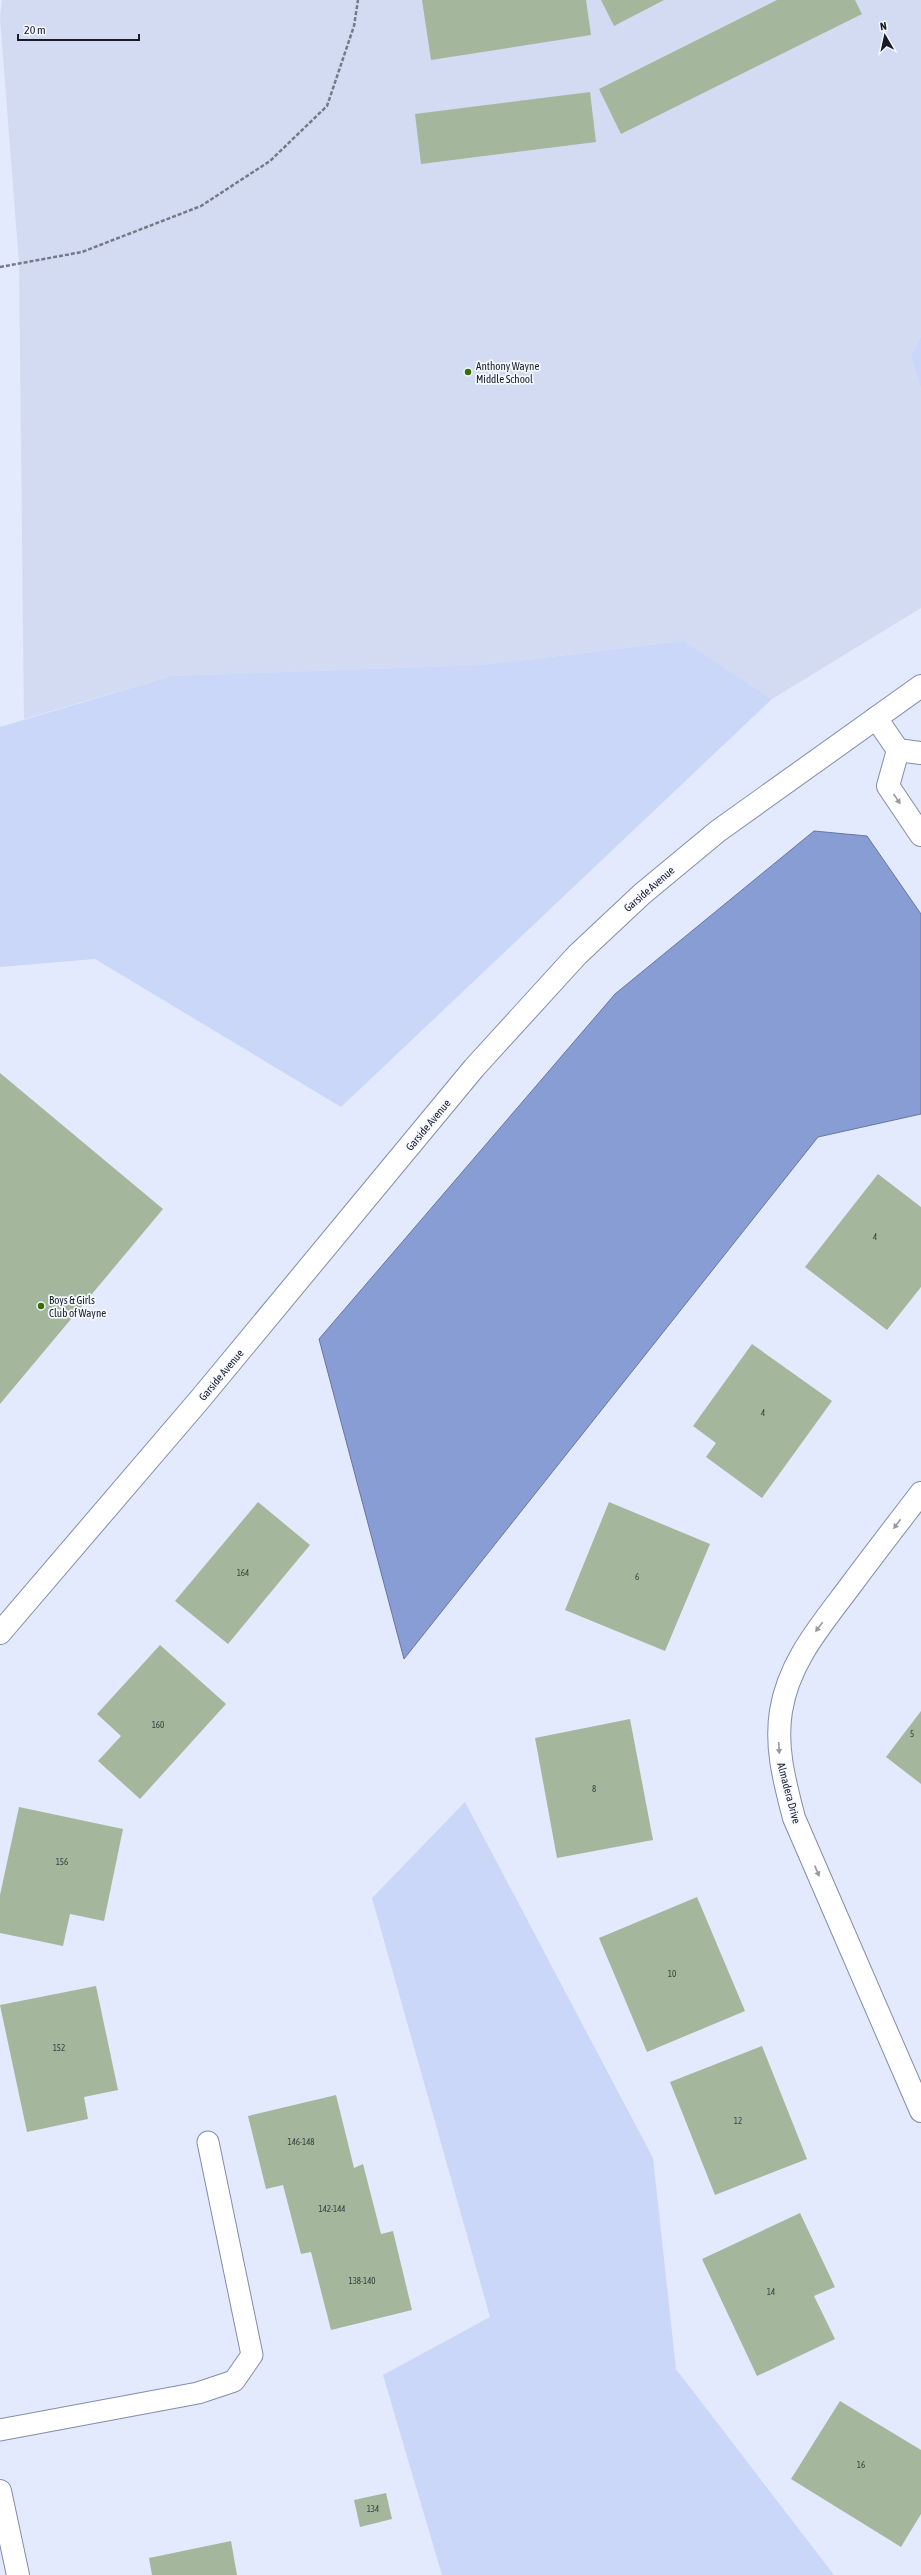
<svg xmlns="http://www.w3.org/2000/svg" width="921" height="2575" viewBox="0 0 921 2575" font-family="'Asap Condensed',sans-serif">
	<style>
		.built { fill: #d2dbf2 }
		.green { fill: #cad7f8 }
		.water { fill: #899dd5; stroke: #6776a1 }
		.building { fill: #a4b79c }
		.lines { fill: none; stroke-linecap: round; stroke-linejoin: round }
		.service-casing { stroke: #828da9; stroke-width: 23 }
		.minor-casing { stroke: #828da9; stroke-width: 24 }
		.tertiary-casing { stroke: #828da9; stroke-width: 24 }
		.path { stroke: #747a88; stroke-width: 2.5; stroke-dasharray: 4 2; stroke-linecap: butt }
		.service { stroke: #fff; stroke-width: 21 }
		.minor { stroke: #fff; stroke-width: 22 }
		.tertiary { stroke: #fff; stroke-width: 22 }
		.oneway { fill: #97999e }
		.poi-dot { fill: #346f00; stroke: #f5f8fe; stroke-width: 1.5 }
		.labels { text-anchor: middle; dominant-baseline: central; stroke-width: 3.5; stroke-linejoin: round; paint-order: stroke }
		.number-label { font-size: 9px; fill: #3b4344 }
		.poi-label { font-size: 11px; fill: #181c27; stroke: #f5f8fe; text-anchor: start }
		.street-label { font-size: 11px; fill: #181c27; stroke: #f5f8fe }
	</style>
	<rect width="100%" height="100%" fill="#e3eafd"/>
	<polygon class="built" points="2,0 921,0 921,336 911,356 921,389 921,608 772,699 684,641 483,665 171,676 24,719 19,263 0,18"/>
	<g class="green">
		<polygon points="921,336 921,389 911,356"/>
		<polygon points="684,641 772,699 341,1107 95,959 0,967 0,727 171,676 483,665"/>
		<polygon points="465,1802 653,2158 676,2369 834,2575 442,2575 383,2375 490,2317 372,1898"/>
	</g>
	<polygon class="water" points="814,831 867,836 921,914 921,1114 818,1137 404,1659 319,1339 615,994"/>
	<g class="building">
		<polygon points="422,0 586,0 591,35 431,60"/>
		<polygon points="601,0 664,0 614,26"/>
		<polygon points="777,0 855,0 862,14 621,134 599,89"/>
		<polygon points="590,92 596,142 421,164 415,114"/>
		<polygon points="0,1073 163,1209 0,1404"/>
		<polygon points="878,1174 921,1207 921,1287 887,1330 805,1267"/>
		<polygon points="752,1344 832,1401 762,1498 706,1457 716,1443 693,1426"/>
		<polygon points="258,1502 310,1545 228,1644 175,1601"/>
		<polygon points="609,1502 710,1544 665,1651 565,1610"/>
		<polygon points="160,1645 226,1704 140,1799 98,1761 121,1736 97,1714"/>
		<polygon points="921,1711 921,1784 886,1757"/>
		<polygon points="630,1719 653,1840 557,1858 535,1738"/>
		<polygon points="19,1807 123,1829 104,1921 70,1914 63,1946 0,1933 0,1895"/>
		<polygon points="697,1897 745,2011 647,2052 599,1938"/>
		<polygon points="96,1986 118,2090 84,2097 88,2119 27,2132 0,2005"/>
		<polygon points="762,2046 807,2159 715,2195 670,2082"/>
		<polygon points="336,2095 354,2168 363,2164 381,2234 393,2231 412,2310 331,2330 311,2252 301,2254 283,2185 266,2189 248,2116"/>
		<polygon points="800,2213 835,2287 814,2296 835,2339 757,2376 702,2259"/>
		<polygon points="840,2401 921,2450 921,2514 901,2547 791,2479"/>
		<polygon points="386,2493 392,2519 360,2527 354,2500"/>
		<polygon points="231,2541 237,2575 152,2575 149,2558"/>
	</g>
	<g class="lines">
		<defs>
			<polyline id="service" points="0,2430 198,2393 234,2381 252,2355 208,2142"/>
			<g id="minor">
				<polyline points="876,718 898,750 921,753"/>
				<polyline points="898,750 888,786 921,835"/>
				<path d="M 921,1493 C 898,1523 874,1554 851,1585 C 822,1624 789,1661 781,1711 C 775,1748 785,1783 794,1818 L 921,2111"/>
			</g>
			<g id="tertiary">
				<polyline points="0,1633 201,1398 474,1068 577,955 642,894 718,831 921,686"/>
				<polyline points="0,2491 18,2575"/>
			</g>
		</defs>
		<use href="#service" class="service-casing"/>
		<use href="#minor" class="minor-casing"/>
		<use href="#tertiary" class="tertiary-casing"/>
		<polyline class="path" points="0,267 82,252 201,206 270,161 327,106 354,26 358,0"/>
		<use href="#service" class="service"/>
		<use href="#minor" class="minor"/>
		<use href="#tertiary" class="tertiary"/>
	</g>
	<defs><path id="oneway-solid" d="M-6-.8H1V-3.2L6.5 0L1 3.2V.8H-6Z"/></defs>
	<g class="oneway">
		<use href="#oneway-solid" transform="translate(897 799) rotate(56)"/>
		<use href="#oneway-solid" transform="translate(897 1524) rotate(127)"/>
		<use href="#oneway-solid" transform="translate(819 1627) rotate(127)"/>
		<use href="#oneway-solid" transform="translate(779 1748) rotate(87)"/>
		<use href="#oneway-solid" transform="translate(817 1871) rotate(67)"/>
	</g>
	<g class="poi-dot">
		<circle cx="468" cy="372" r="4"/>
		<circle cx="41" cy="1306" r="4"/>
	</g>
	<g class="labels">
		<g class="number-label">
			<text x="875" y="1237">4</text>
			<text x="763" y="1413">4</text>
			<text x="243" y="1573">164</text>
			<text x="637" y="1577">6</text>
			<text x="158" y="1725">160</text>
			<text x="912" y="1734">5</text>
			<text x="594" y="1789">8</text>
			<text x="62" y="1862">156</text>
			<text x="672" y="1974">10</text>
			<text x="59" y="2048">152</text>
			<text x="738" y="2121">12</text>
			<text x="301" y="2142">146-148</text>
			<text x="332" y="2209">142-144</text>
			<text x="362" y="2281">138-140</text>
			<text x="771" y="2292">14</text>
			<text x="861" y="2465">16</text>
			<text x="373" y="2509">134</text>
		</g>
		<g class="poi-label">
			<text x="476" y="366">Anthony Wayne<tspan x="476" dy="13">Middle School</tspan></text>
			<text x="49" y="1300">Boys &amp; Girls<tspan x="49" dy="13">Club of Wayne</tspan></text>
		</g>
		<g class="street-label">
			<text transform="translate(649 889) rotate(-41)">Garside Avenue</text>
			<text transform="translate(428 1125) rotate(-50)">Garside Avenue</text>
			<text transform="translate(221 1375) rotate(-50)">Garside Avenue</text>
			<text transform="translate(789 1793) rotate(75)">Almadera Drive</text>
		</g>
	</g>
	<g transform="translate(885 36) rotate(351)" stroke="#f5f8fe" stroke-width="3" paint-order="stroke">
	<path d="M0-3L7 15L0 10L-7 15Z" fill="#181c27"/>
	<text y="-6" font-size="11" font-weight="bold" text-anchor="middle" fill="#181c27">N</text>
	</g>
	<path d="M18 34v6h121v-6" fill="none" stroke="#181c27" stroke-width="2"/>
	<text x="24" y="34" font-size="12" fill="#181c27" stroke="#f5f8fe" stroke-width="3" paint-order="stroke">20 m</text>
</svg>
